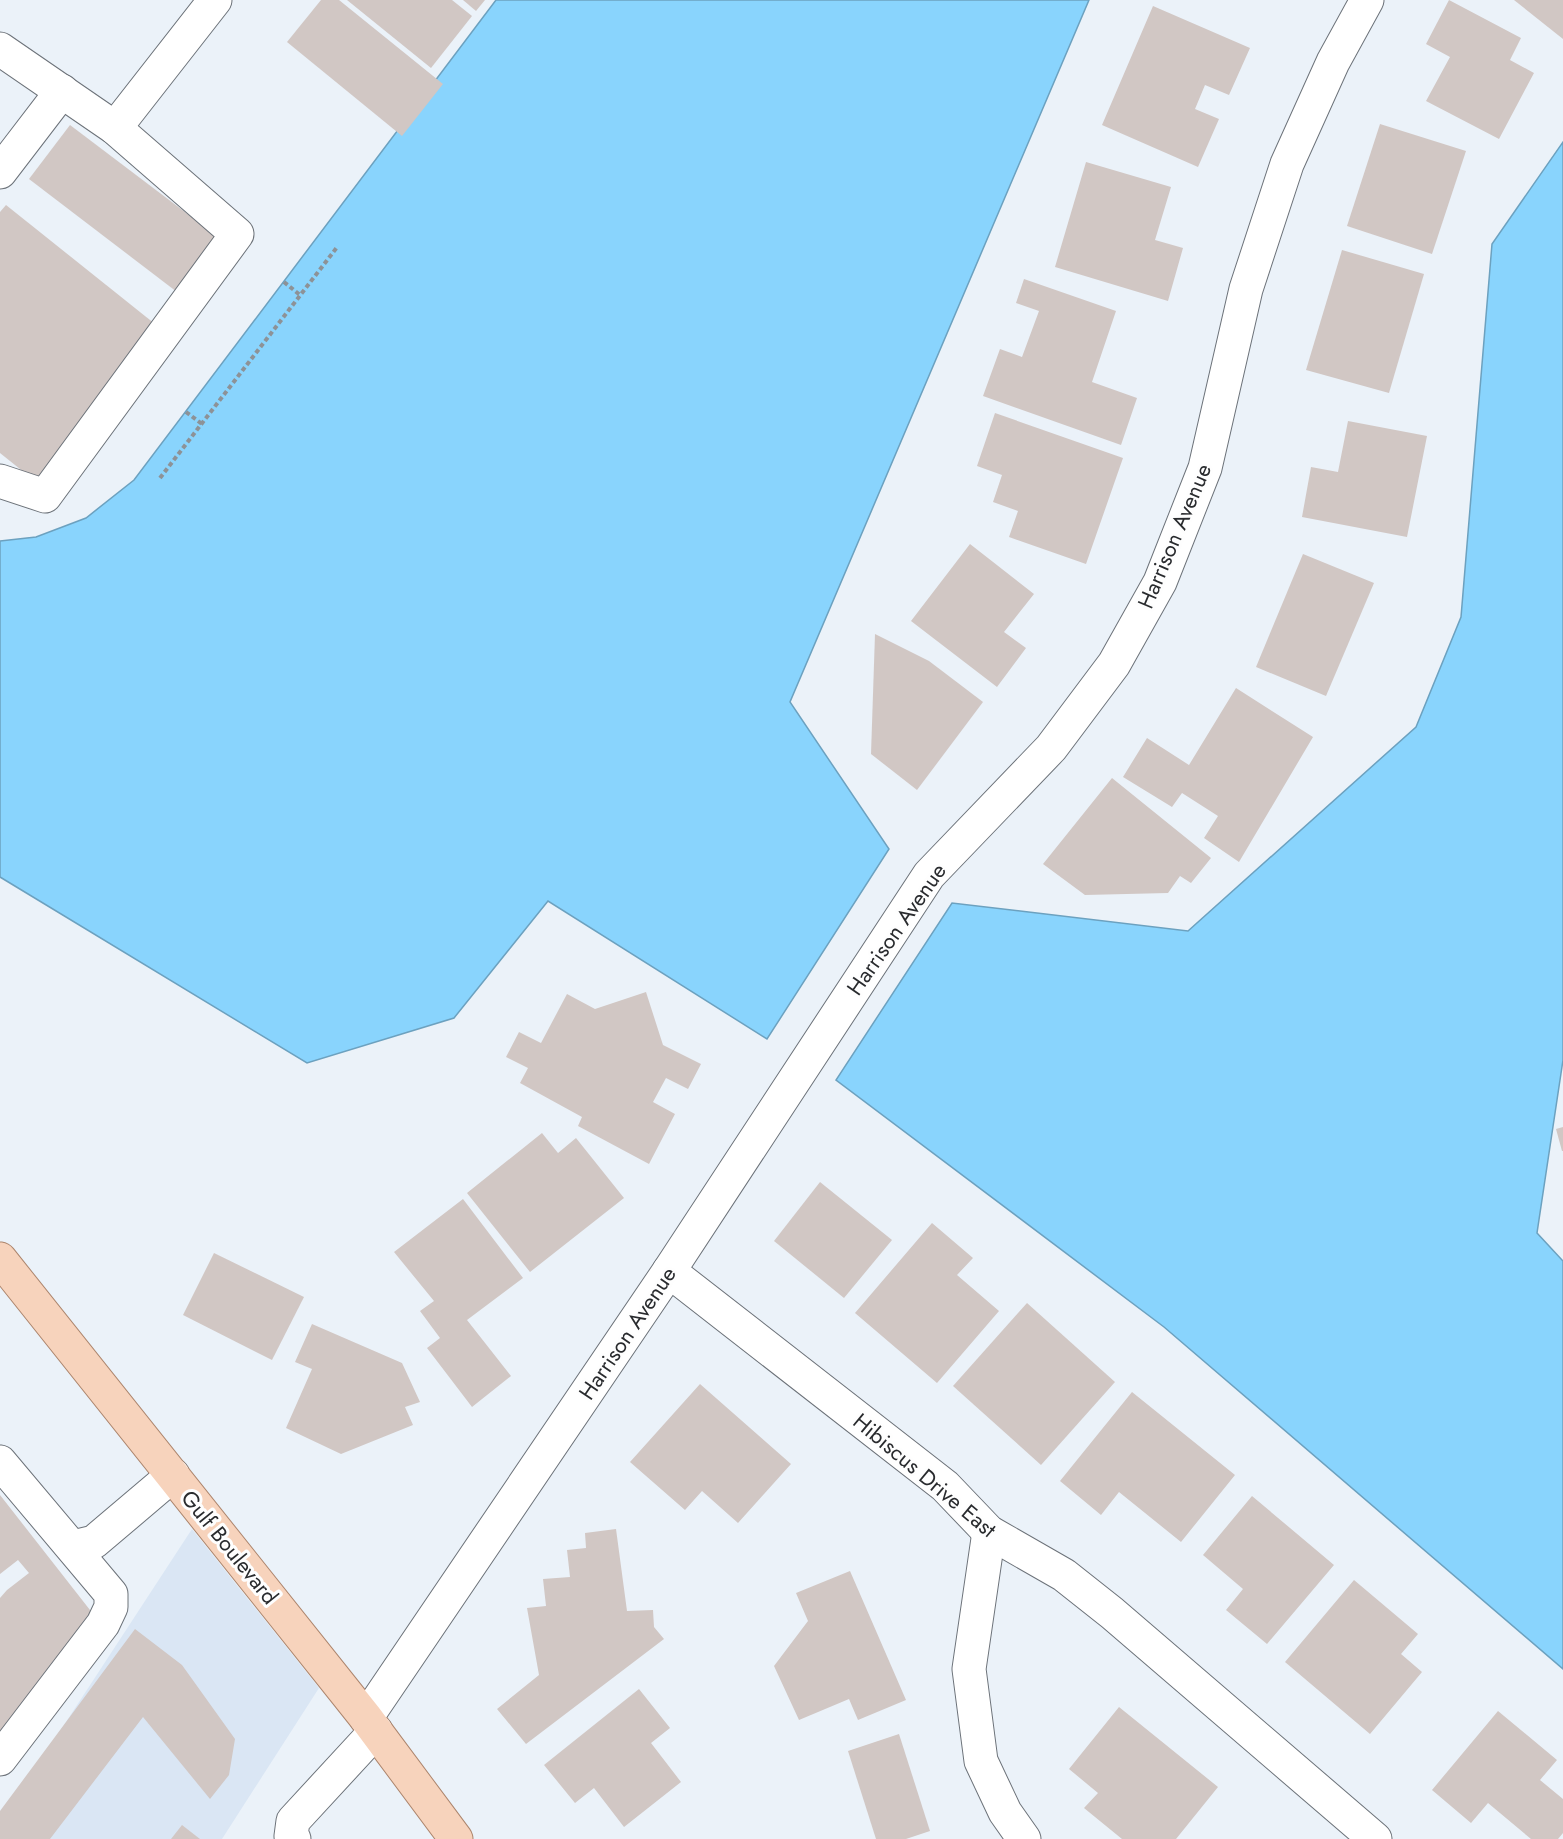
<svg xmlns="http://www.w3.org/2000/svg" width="1563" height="1839" viewBox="0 0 1563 1839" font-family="Jost,sans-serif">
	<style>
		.built { fill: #dae6f4 }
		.water { fill: #89d4fd; stroke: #6ca1bf; stroke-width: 1.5 }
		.building { fill: #d1c7c4 }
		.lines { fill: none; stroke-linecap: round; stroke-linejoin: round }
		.minor-casing { stroke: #6c7279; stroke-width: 35 }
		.major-casing { stroke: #ac856d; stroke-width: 35 }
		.path { stroke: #8d9297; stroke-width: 4; stroke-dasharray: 4.5 3; stroke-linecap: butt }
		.minor { stroke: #fff; stroke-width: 33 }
		.major { stroke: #f7d3bc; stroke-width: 33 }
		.labels { text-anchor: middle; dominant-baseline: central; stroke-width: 6; stroke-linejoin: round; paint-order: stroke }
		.street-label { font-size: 22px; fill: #292b2e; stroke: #fefefe }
	</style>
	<rect width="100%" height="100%" fill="#ebf2f9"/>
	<polygon class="built" points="192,1529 319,1688 222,1839 11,1839 0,1823"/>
	<g class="water">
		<polygon points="496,0 1089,0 790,702 889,849 767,1039 548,901 454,1018 307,1063 0,877 0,541 36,537 86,518 134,480"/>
		<polygon points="1563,142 1563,1060 1537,1233 1563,1261 1563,1669 1164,1327 836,1080 952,903 1188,931 1416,727 1461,617 1492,244"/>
	</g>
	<g class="building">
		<polygon points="321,0 339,0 443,84 402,136 287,42"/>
		<polygon points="347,0 452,0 472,16 431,68"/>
		<polygon points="463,0 485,0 476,11"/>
		<polygon points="1449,0 1521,38 1510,60 1534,73 1499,139 1426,101 1450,57 1426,44"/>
		<polygon points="1514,0 1563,0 1563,39"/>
		<polygon points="1153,6 1250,48 1229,95 1205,85 1195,109 1219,119 1198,167 1102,125"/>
		<polygon points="1380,124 1466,151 1432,254 1347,226"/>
		<polygon points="70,125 218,237 177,292 29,179"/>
		<polygon points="1086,162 1171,187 1155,240 1183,248 1168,301 1055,267"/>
		<polygon points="6,205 160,328 35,481 0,453 0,212"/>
		<polygon points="1342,250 1424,274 1389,393 1306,370"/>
		<polygon points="1024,279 1116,311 1092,382 1137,398 1121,445 983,396 1000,349 1022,357 1039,311 1016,303"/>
		<polygon points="995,413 1123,458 1086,564 1009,537 1018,511 993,502 1002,475 977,466"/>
		<polygon points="1348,421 1427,436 1407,537 1302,517 1311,467 1338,472"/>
		<polygon points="970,544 1034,594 1004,632 1026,648 997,687 911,621"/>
		<polygon points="1303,554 1374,583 1326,696 1256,667"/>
		<polygon points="875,634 929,661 983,702 917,790 871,754"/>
		<polygon points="1236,688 1313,737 1239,862 1204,838 1218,816 1182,793 1172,807 1123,777 1147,738 1189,765"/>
		<polygon points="1112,778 1211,858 1191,883 1180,876 1168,893 1085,895 1043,864"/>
		<polygon points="646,992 663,1045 701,1064 688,1089 666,1078 653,1102 675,1114 649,1164 578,1126 582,1117 520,1083 528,1068 506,1057 519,1032 541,1043 567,994 595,1009"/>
		<polygon points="1563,1127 1563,1151 1562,1151 1556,1129"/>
		<polygon points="542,1133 558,1153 576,1138 624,1198 530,1272 467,1193"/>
		<polygon points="820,1182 892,1240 844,1298 774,1241"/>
		<polygon points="463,1199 523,1278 467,1320 511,1376 472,1407 427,1348 440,1338 420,1311 434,1301 394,1252"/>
		<polygon points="932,1223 973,1258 957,1275 999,1311 937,1383 855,1313"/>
		<polygon points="214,1253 304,1297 272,1360 183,1315"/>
		<polygon points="1027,1303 1115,1382 1041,1465 953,1386"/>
		<polygon points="312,1324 402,1363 420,1402 405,1407 413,1425 341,1454 286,1428 312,1369 295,1362"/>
		<polygon points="700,1384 791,1464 738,1523 702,1491 685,1510 630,1462"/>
		<polygon points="1132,1392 1235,1475 1181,1542 1119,1492 1101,1515 1060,1481"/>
		<polygon points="0,1495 97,1619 0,1742 0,1598 7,1590 29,1573 18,1560 0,1574"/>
		<polygon points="1252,1496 1334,1565 1267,1644 1226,1610 1243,1589 1203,1555"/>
		<polygon points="616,1529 627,1611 653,1610 654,1627 664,1639 526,1744 497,1709 539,1675 527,1608 546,1606 543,1579 570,1577 567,1550 586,1548 585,1533"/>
		<polygon points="850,1571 906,1700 858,1720 849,1699 799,1720 774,1666 808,1621 796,1593"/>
		<polygon points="1354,1580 1418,1634 1401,1654 1422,1672 1370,1734 1285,1662"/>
		<polygon points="135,1629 182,1665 235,1739 229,1775 210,1799 143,1717 50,1839 0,1839 0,1811"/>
		<polygon points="639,1689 670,1728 651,1743 681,1782 624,1827 594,1788 575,1803 544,1765"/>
		<polygon points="1119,1707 1218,1787 1176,1839 1122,1839 1084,1808 1098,1793 1069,1769"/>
		<polygon points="1498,1711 1557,1760 1540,1780 1563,1799 1563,1833 1558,1839 1531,1839 1488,1803 1471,1823 1432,1790"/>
		<polygon points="899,1734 930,1831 906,1839 876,1839 848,1751"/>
		<polygon points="182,1825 200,1839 171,1839"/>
	</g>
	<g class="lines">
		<defs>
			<g id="minor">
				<polyline points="0,49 115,128 237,234 45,496 0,481"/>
				<polyline points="115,128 215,0"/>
				<polyline points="0,172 62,91"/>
				<polyline points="669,1271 945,1486 989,1532 1064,1575 1112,1613 1375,1839"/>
				<polyline points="0,1462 111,1594 111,1607 103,1624 0,1759"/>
				<polyline points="989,1532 969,1669 981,1761 1005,1812 1024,1839"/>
				<polyline points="73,1547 94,1542 173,1475"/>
				<polyline points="366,1718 669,1271 929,875 1051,748 1114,664 1160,582 1205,468 1246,289 1287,164 1333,62 1367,0"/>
				<polyline points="294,1839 291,1836 293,1821 376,1731"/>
			</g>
			<polyline id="major" points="0,1259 366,1718 456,1839"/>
		</defs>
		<use href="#minor" class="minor-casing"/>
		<use href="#major" class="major-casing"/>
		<g class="path">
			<polyline points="284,282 300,295"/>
			<polyline points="186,412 202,424"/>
			<polyline points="160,478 338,246"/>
		</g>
		<use href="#minor" class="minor"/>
		<use href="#major" class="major"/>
	</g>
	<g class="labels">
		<g class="street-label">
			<text transform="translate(1174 536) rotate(-67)">Harrison Avenue</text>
			<text transform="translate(896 929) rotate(-55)">Harrison Avenue</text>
			<text transform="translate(627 1333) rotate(-56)">Harrison Avenue</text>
			<text transform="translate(925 1475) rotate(40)">Hibiscus Drive East</text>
			<text transform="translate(230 1547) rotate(51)">Gulf Boulevard</text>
		</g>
	</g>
</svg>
